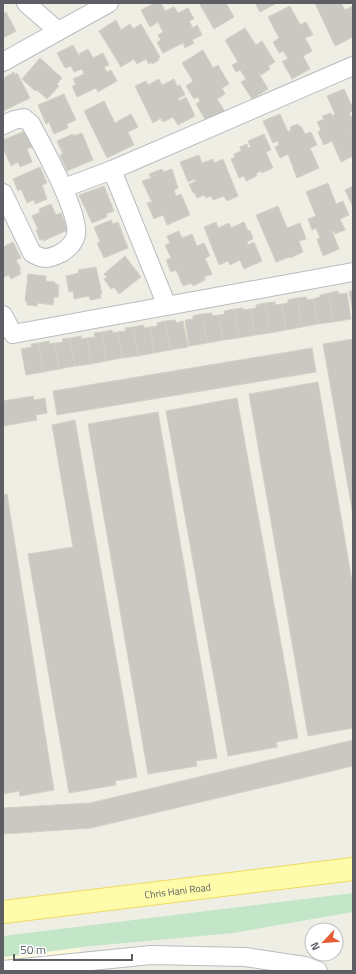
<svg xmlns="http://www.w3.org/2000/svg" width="356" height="974" viewBox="0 0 356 974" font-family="'Titillium Web',sans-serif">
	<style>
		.commercial { fill: #fdfadb }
		.green { fill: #c2e6c7 }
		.building { fill: #cac8c2; stroke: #d3d1c3 }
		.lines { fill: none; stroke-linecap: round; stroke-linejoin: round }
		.minor-casing { stroke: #babbc0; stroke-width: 20 }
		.major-casing { stroke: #efdb5d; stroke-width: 24 }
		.minor { stroke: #fff; stroke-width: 18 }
		.major { stroke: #fefcab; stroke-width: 22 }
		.labels { text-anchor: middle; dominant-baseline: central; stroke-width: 3; stroke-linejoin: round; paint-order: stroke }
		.street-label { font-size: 10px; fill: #5d5f65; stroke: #fff }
	</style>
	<rect width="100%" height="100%" fill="#efeee5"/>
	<polygon class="commercial" points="80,948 83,971 3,971 3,957"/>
	<polygon class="green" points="353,893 353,912 233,933 92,946 3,957 3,936"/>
	<g class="building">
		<polygon points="155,3 161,3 165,11 174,7 178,13 188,8 194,19 189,21 193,28 197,25 202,35 192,40 194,43 185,48 183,43 163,53 157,42 161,40 158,35 163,32 158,22 150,27 141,10"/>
		<polygon points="199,3 226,3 234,17 214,29"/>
		<polygon points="255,3 277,3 260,12"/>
		<polygon points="315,3 341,3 345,10 353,6 353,37 335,46"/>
		<polygon points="290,6 300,25 306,22 313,35 305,38 312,51 303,56 310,69 292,79 282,61 288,59 283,51 279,53 273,42 279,38 268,17"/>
		<polygon points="6,12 16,31 3,38 3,14"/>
		<polygon points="116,20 121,30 130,24 133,29 141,24 160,57 158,59 159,60 152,64 151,62 149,64 146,59 137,64 134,59 121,67 99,31"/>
		<polygon points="245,28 256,45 262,41 275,62 268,66 270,69 261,75 258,72 268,89 252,99 241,82 246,79 240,70 236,72 232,65 238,62 225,40"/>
		<polygon points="73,45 80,58 81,57 79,54 88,49 93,58 103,53 109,65 104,67 107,72 111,70 117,81 98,92 96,88 77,97 72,86 76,85 73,79 84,74 82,69 74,72 71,66 65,68 57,53"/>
		<polygon points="203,50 213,68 218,65 229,84 222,88 225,94 217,99 226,113 208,124 196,104 200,101 198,97 194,99 186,86 193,81 182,63"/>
		<polygon points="40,58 62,78 57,84 59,86 47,99 37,90 35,91 22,79"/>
		<polygon points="14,72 15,75 17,73 30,98 3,111 3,81 5,80 4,78"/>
		<polygon points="159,79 162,85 174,79 177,86 180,85 185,95 178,98 179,101 186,97 195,116 178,125 173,117 163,122 161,118 153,123 135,86 146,81 148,85"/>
		<polygon points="344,89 353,108 353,111 349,113 351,117 353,116 353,129 352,129 353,156 341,162 332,141 324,145 318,132 321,130 317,122 324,119 322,116 331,113 332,116 335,114 327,96"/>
		<polygon points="64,94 76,120 67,124 68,128 54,134 49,122 46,124 38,105"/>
		<polygon points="104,101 115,123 131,114 138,127 128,132 134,145 107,158 84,111"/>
		<polygon points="280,114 288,132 291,130 290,127 298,124 299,127 301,126 305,134 311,132 317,145 310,148 319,168 297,178 288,154 280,158 275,147 279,145 278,141 273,143 263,121"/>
		<polygon points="25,131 32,147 27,149 32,162 20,167 18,162 11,166 3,148 3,140"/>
		<polygon points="82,133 93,160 67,171 60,155 63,154 57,141 73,134 73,136"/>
		<polygon points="264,134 271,150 266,152 273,168 262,173 262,171 256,173 257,176 246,181 244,176 239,178 231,159 235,157 234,154 241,151 240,147 247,144 248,148 251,147 248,141"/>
		<polygon points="199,155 202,163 213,159 214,163 223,159 238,196 227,201 224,196 213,200 211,196 206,198 204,195 197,198 194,192 193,193 189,184 196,181 195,179 188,182 180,162"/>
		<polygon points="40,167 47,183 42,185 47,199 35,204 34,200 27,203 21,189 18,191 13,179"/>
		<polygon points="162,169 163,172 172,169 178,188 174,190 176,196 181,194 190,215 167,225 163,215 154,219 147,203 152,202 142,181 151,178 149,174"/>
		<polygon points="328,183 336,204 343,201 349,215 340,219 345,230 335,234 334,231 332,231 339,249 323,256 317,239 320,238 316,228 312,230 308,219 316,216 306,192"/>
		<polygon points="104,186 114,211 106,214 107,217 92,223 79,195"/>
		<polygon points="353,186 353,207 345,190"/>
		<polygon points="51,204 56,215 61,213 68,230 43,241 43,239 40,240 36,230 38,229 32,216 40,212 39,209"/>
		<polygon points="278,206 287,228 300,223 306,239 299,241 303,252 290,258 289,257 276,262 256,215"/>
		<polygon points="111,220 113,224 118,222 128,248 104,258 97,243 100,242 94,227"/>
		<polygon points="216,222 218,228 229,223 231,228 244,222 248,231 250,230 253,239 247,242 248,245 254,242 262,261 244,269 240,260 230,265 228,261 219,265 204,227"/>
		<polygon points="179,231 182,238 192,234 197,246 204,243 210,256 205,258 212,274 204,277 205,280 193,286 191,283 183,286 176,270 171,272 166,260 171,258 165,245 170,243 167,236"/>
		<polygon points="13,242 21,258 16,260 21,269 19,269 21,274 11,279 9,275 3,277 3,247"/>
		<polygon points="125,256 141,277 119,294 114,287 111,289 104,279 107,277 104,274"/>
		<polygon points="96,267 102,294 100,294 101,298 90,300 89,296 74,299 73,291 69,292 66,276 79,273 78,270"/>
		<polygon points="28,274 46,276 46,281 55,282 55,284 59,285 58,297 54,297 53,305 38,303 37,306 27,305 27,302 25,301"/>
		<polygon points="338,291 339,294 347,293 351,319 333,322 329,293"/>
		<polygon points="349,291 353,291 353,313"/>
		<polygon points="329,293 333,322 318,324 313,299 320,297 320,295"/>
		<polygon points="306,297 307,300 313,299 318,324 302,327 297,298"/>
		<polygon points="297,298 302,327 286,330 282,304 288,303 288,300"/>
		<polygon points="275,302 275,305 282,304 286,330 270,333 265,303"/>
		<polygon points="265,303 270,333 255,335 250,309 256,308 256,305"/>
		<polygon points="243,308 243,310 250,309 255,335 239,338 234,309"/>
		<polygon points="234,309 239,338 223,340 219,315 225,314 224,311"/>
		<polygon points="212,313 212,316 219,315 223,340 207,343 202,314"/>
		<polygon points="202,314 207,343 189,346 185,320 193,319 193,316"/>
		<polygon points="175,320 176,323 183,321 188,347 170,350 165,321"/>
		<polygon points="165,321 170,350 154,353 150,327 157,326 157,323"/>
		<polygon points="144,325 144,328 150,327 154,353 138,356 133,327"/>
		<polygon points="133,327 138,356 122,358 118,332 126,331 125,328"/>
		<polygon points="112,330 113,333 118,332 122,358 106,361 102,332"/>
		<polygon points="102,332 106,361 91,364 87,338 95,337 94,333"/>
		<polygon points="81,336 81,339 87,338 91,364 75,366 70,338"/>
		<polygon points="70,338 75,366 59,369 55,343 63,342 62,339"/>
		<polygon points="353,339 353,515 323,344"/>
		<polygon points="49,341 49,344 55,343 59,369 43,372 39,343"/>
		<polygon points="39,343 43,372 26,375 21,349 32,347 31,344"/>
		<polygon points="312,348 316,372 57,415 53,391"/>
		<polygon points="318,382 353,587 353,728 308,736 249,394"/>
		<polygon points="33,396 34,400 45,398 47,413 36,415 37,420 3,426 3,401"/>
		<polygon points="237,398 298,738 276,742 277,747 228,756 166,411"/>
		<polygon points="158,412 217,758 196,761 197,766 148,774 88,424"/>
		<polygon points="75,420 137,777 115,781 116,785 69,793 28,554 73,547 52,425"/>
		<polygon points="7,494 54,790 20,796 19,791 3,794 3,495"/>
		<polygon points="353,740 353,766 91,828 3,834 3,808 90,803"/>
	</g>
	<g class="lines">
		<defs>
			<g id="minor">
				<polyline points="26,3 58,31"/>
				<polyline points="3,62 109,3"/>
				<path d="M 3,125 L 14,120 L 24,118 L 31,124 C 42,145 80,213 76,235 C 74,243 68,249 61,253 C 49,259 43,260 32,253 L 3,193"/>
				<polyline points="64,188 112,170"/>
				<polyline points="167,306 112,170 353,66"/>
				<polyline points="3,315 13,334 353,272"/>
				<polyline points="3,970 151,955 245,957 305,966 318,971"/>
			</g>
			<g id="major">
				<path id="s1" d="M 3,912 L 353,869"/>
			</g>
		</defs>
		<use href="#minor" class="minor-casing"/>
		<use href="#major" class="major-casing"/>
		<use href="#minor" class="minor"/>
		<use href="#major" class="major"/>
	</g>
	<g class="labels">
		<g class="street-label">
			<text stroke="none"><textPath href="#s1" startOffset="176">Chris Hani Road</textPath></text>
		</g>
	</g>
	<rect width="356" height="974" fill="none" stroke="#5d5f65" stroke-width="8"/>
	<g transform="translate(324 942) rotate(244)"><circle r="19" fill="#ffffff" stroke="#bebfc1"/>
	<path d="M0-3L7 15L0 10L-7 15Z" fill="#e65b33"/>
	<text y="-6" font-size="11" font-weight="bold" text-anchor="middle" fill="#5d5f65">N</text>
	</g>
	<path d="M14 954v6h118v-6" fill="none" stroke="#5d5f65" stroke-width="2"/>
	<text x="20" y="954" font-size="12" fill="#5d5f65" stroke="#ffffff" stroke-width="3" paint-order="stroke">50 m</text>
</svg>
